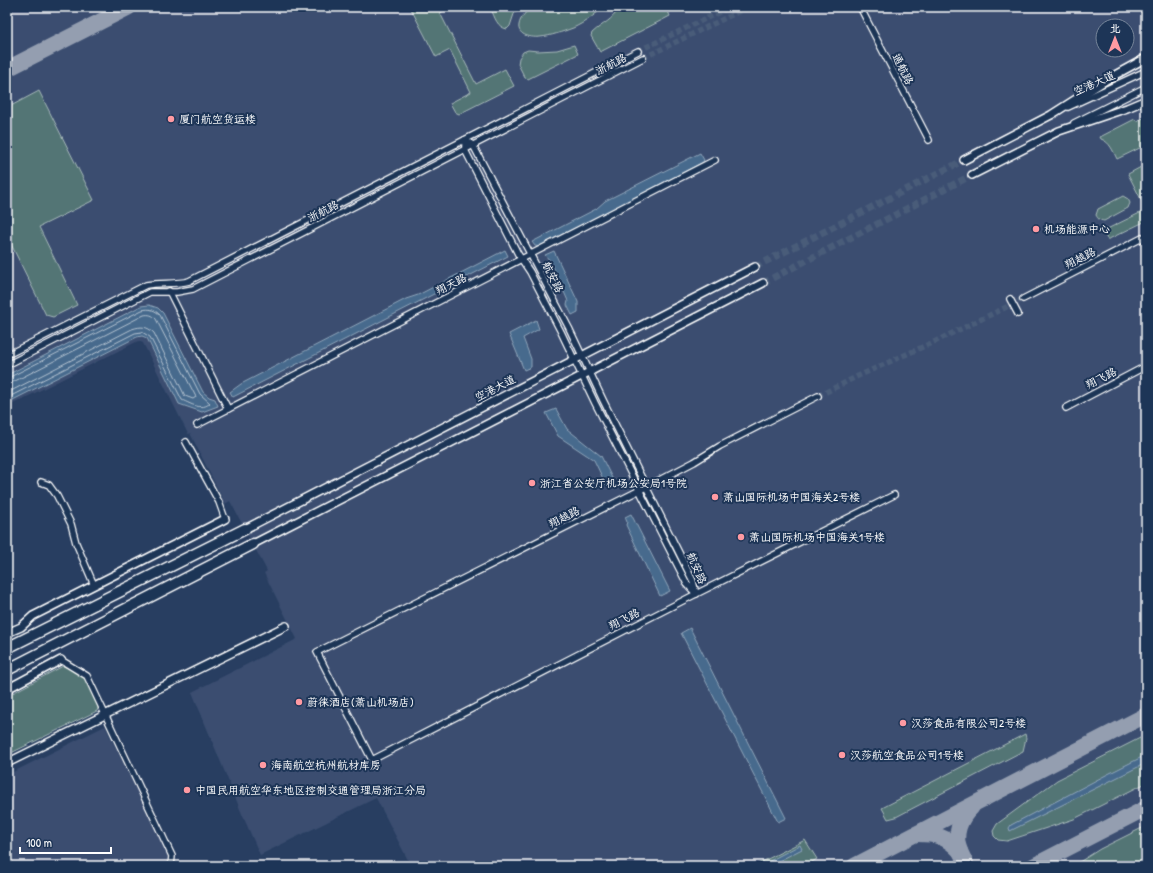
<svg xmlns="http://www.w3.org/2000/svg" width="1153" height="873" viewBox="0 0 1153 873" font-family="'Patrick Hand','LXGW WenKai TC',sans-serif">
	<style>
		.built { fill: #3a4d70; fill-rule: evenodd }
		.green { fill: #527475; stroke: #a8baba }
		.water { fill: #466a8d; stroke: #90a6bb }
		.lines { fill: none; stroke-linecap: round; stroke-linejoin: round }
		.shore { stroke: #b5c3d1; stroke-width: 1 }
		.taxiway { stroke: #949eb0; stroke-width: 16 }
		.street-tunnel { stroke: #485b79; stroke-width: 5.5; stroke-dasharray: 5.5 3; stroke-linecap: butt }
		.secondary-tunnel { stroke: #485b79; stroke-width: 7; stroke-dasharray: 7 3.5; stroke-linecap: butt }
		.street-casing { stroke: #fff; stroke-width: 8 }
		.secondary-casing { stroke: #fff; stroke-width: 10 }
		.highway-casing { stroke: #fff; stroke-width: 13 }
		.street { stroke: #1d3557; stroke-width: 5.5 }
		.secondary { stroke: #1d3557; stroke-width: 7 }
		.highway { stroke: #1d3557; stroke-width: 10 }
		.poi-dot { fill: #ff9aa2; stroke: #1d3557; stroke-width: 1.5 }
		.labels { text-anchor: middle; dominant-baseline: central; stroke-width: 4; stroke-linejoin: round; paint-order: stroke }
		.street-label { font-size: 11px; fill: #fff; stroke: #1d3557 }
		.poi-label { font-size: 11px; fill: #fff; stroke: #1d3557; text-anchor: start }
	</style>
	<rect width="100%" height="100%" fill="#283e61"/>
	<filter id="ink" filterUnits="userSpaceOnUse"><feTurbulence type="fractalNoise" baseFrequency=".025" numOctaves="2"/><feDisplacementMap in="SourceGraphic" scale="8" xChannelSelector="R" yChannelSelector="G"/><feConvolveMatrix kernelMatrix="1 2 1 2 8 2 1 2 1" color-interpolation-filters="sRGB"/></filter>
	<g filter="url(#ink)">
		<g class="built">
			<path d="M 7,7 L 1146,7 L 1146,866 L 411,866 L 376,798 L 260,855 L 242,814 L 192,692 L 297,639 L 264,573 L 267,571 L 230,501 L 225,504 L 190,433 L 188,434 L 143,343 L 138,341 L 7,407 ZM 1103,26 L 1127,26 L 1127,50 L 1103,50 Z"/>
			<polygon points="105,726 170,857 169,866 7,866 7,775"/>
		</g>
		<g class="green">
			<polygon points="410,7 451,7 440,13 476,84 505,69 514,86 459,114 455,112 450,103 471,92 450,50 436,57"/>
			<path d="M 496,7 L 512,7 L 513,8 L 519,7 L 514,14 L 510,26 L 507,29 C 497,27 495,18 491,9 Z"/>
			<path d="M 531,7 L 603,7 C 594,16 584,23 573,28 C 562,32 551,36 540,37 C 533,38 517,36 519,25 C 520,18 526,12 531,7 Z"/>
			<path d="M 620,7 L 666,7 L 670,16 L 600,52 L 591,36 L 592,33 C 604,22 611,22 620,7 Z"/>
			<polygon points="574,45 578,54 528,79 525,78 518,64 519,58 523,52 528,50 538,51 557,50"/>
			<polygon points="39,91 94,200 39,227 77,305 53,317 46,315 7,236 7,108"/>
			<path d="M 1146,117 L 1146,145 L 1117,159 C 1113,151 1110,142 1101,139 L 1100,137 L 1131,121 L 1135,119 L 1136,121 Z"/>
			<polygon points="1141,167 1146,169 1146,209 1128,174"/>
			<path d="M 1123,196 L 1128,199 L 1130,203 L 1128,208 L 1104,221 C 1099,220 1098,219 1096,215 L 1098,209 Z"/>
			<polygon points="1146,210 1146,221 1109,239 1107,239 1104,233 1105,230"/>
			<polygon points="63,666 76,671 85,678 99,705 97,711 7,755 7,696"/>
			<polygon points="1025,734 1026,738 1023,751 896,817 888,819 882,808"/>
			<polygon points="1146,735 1146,783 1074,819 1007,841 998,840 994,836 993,831 997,824 1057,780"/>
			<polygon points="1146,826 1146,866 1073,866 1100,849"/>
			<polygon points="805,840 817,859 805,866 754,866"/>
		</g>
		<g class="water">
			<polygon points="700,153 704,160 703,162 540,247 535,246 532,242 596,209 605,201"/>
			<polygon points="505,250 508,256 233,397 230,392 241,384 406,299 418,295"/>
			<polygon points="554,251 578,302 578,312 572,315 567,305 568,301 551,262 545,255"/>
			<polygon points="149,305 158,308 163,313 203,392 209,397 215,399 218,406 202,412 179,404 147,338 142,336 137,337 7,403 7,375 141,306"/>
			<polygon points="536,320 539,329 523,338 531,359 531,367 524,370 509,334"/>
			<polygon points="556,409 567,429 601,456 615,484 607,487 594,460 558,436 546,413"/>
			<polygon points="631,514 670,591 660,596 626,525 627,522 625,517"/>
			<polygon points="690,628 786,818 778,822 681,633"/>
			<polygon points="1146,755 1146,763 1010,831 1009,828 1011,825 1108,774"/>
			<polygon points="800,845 802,849 769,866 760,866"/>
		</g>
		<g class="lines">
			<g class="shore">
				<path d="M 7,378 L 10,377 L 142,310 C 150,308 155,310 160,315 L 200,394 L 210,403 C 202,411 191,404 182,400 L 150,337 L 142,332 L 135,333 L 7,398"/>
				<path d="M 7,383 L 13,382 L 144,315 C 149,314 153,315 156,319 L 196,397 L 193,399 L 185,396 L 154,333 C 147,326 141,326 132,329 L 7,393"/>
			</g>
			<g class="taxiway">
				<polyline points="7,69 129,7"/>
				<path d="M 917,834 C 936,834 946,836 960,851"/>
				<polyline points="854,866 1146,715"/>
				<path d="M 967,866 C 965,861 962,856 960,851 C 953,835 960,818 972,807"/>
				<polyline points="1033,866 1146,808"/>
			</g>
			<g class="street-tunnel">
				<polyline points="638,51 730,7"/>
				<polyline points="643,58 748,7"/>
				<polyline points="818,396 858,376 936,341 1023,299"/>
			</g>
			<g class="secondary-tunnel">
				<polyline points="755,267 964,160"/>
				<polyline points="763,283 972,175"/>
			</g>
			<defs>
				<g id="street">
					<polyline points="860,7 929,140"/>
					<polyline points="1068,107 1146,71"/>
					<polyline points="1074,123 1146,87"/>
					<polyline points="465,140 465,150 518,254 530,272 561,332 595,403 687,584 696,594"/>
					<polyline points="465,140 473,145 569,328 603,400 693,581 696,594"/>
					<polyline points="169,291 228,409"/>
					<polyline points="1010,299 1018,314"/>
					<polyline points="1023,299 1146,236"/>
					<path d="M 7,355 L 146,285 C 161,282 175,285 189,281 L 638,51"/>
					<polyline points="7,365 150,292 177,292 193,289 643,58"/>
					<polyline points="818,396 720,446 694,462 646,487 317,652 372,760 696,594 894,495"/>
					<polyline points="1066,408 1146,366"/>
					<polyline points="197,425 715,160"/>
					<polyline points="186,442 219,502 225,519"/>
					<polyline points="41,482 49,485 57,496 71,524 76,543 94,585"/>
					<polyline points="61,660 87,676 172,856 171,866"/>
				</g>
				<g id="secondary">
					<polyline points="964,160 1051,115 1106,80 1146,58"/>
					<polyline points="972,175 1059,131 1127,108 1146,100"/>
					<polyline points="245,529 755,267"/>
					<polyline points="253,544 763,283"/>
					<polyline points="7,633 21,627 33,616 225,519"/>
					<polyline points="7,689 61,660"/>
					<polyline points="7,763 286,626"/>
				</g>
				<g id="highway">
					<polyline points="7,648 245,529"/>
					<polyline points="7,670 253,544"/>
				</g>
			</defs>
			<use href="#street" class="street-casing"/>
			<use href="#secondary" class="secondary-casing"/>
			<use href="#highway" class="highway-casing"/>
			<use href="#street" class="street"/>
			<use href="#secondary" class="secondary"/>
			<use href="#highway" class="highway"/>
		</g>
	</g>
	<g class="poi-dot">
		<circle cx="171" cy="119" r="4"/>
		<circle cx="1036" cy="229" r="4"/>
		<circle cx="532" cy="483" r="4"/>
		<circle cx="715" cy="497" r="4"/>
		<circle cx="741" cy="537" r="4"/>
		<circle cx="299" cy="702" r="4"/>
		<circle cx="903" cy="723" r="4"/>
		<circle cx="842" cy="755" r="4"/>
		<circle cx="263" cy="765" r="4"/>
		<circle cx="187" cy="790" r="4"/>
	</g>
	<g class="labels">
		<g class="street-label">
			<text transform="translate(611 64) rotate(-27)">浙航路</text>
			<text transform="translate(903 69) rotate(63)">通航路</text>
			<text transform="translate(1094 83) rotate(-24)">空港大道</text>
			<text transform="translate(323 211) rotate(-27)">浙航路</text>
			<text transform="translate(1080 258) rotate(-27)">翔越路</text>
			<text transform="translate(553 277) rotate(63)">航安路</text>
			<text transform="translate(451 284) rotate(-27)">翔天路</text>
			<text transform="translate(1101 378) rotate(-27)">翔飞路</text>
			<text transform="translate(495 388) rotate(-27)">空港大道</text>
			<text transform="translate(564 517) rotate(-27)">翔越路</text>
			<text transform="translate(697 568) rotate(67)">航安路</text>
			<text transform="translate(624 619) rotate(-27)">翔飞路</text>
		</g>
		<g class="poi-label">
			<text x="179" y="119">厦门航空货运楼</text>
			<text x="1044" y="229">机场能源中心</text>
			<text x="540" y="483">浙江省公安厅机场公安局1号院</text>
			<text x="723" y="497">萧山国际机场中国海关2号楼</text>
			<text x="749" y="537">萧山国际机场中国海关1号楼</text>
			<text x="307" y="702">蔚徕酒店(萧山机场店)</text>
			<text x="911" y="723">汉莎食品有限公司2号楼</text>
			<text x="850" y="755">汉莎航空食品公司1号楼</text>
			<text x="271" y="765">海南航空杭州航材库房</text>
			<text x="195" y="790">中国民用航空华东地区控制交通管理局浙江分局</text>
		</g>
	</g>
	<rect width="1153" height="873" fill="none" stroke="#1d3557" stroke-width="24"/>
	<rect x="12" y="12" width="1129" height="849" fill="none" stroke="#fff" stroke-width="1.5" filter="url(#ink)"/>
	<g transform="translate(1115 38)"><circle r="19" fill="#1d3557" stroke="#77869a"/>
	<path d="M0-3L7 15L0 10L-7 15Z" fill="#ff9aa2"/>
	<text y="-6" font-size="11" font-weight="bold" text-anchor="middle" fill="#ffffff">北</text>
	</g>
	<path d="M20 847v6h91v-6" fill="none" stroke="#ffffff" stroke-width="2"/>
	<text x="26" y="847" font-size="12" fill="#ffffff" stroke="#1d3557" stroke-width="3" paint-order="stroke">100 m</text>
</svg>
